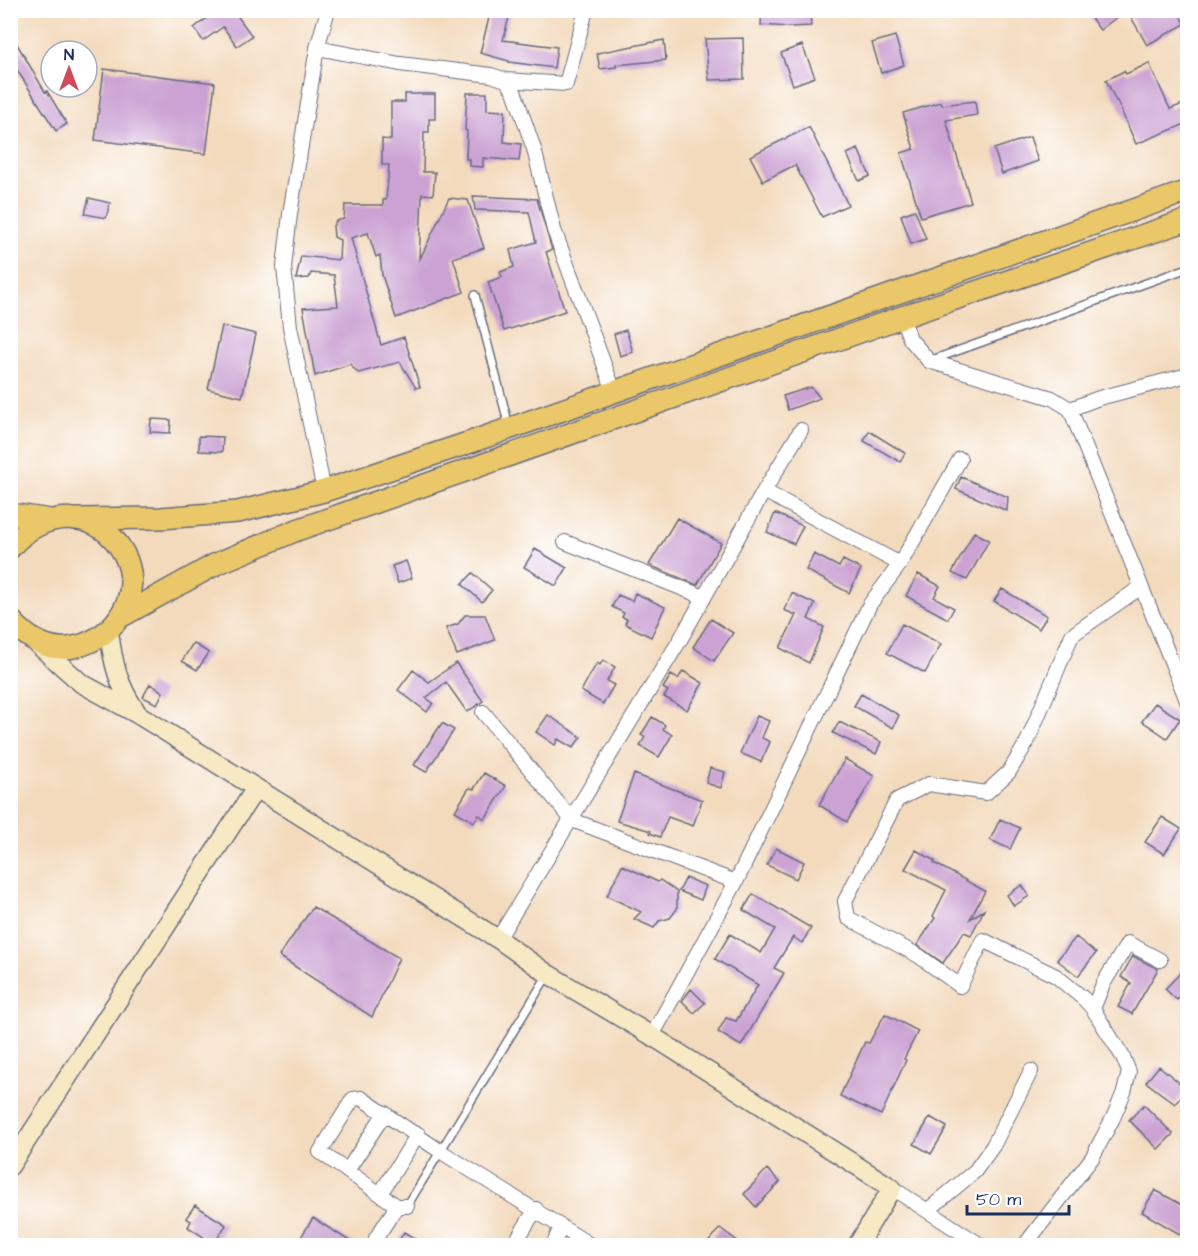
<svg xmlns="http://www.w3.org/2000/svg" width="1198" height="1256" font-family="'Architects Daughter',sans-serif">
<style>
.building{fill:#cba2d3}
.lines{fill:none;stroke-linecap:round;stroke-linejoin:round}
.lane-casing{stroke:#676b7f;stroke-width:10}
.street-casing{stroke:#676b7f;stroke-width:16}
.secondary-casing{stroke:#676b7f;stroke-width:21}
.primary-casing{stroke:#676b7f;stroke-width:24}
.lane{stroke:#fff;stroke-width:7}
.street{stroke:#fff;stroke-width:14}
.secondary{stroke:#f7e9c3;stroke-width:18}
.primary{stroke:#eac769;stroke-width:21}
</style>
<rect width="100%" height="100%" fill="#fff"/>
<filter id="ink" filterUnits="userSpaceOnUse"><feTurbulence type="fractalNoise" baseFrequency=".0167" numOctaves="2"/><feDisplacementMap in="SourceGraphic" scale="12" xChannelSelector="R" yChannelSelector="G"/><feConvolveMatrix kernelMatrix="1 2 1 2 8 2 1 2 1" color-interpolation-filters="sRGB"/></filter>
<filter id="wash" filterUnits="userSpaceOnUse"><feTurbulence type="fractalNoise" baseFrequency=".008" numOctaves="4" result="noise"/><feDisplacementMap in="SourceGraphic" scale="24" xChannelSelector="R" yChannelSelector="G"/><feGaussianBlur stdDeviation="1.35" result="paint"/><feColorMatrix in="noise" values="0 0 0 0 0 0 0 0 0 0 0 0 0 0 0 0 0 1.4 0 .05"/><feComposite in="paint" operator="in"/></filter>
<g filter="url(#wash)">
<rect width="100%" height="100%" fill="#f3dabd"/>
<g id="blocks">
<path class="building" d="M218 10H233L252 36 237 46 223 27 203 41 194 28Z
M491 10 510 13 503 40 557 47 554 68 509 62V61L480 53Z
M762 10H810L811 26 789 27 761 25Z
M1085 10H1126L1100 30Z
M1127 10H1177L1185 24 1147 45Z
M10 32 45 92 47 91 67 124 56 131 10 59Z
M895 36 904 65 881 73 872 43Z
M743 38 744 79 709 80 705 39Z
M664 40 666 60 616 65V67L600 69 597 53Z
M802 45 815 77 793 85 781 53Z
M1149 63 1170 109 1188 102V123L1136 144 1117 101H1116L1106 80 1124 71 1126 74Z
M104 69 215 83 206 154 95 140Z
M467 93H487V110L505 111 504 142 521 144 519 161 483 158V167L469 166V159H466L467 131 465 130Z
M405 94H435V119H429V132H424L423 172H435L433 195 422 194 419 261 449 198 468 200 484 248 453 258 464 292 396 318 382 275 380 255 376 257 368 233 351 238 381 345 404 337 420 387 416 388 400 362 358 373 350 364 315 376 303 308 338 306 334 275 311 273 309 278 296 279 301 256 339 260 340 240 334 237 333 226 336 221 344 219 345 205H383V200H386L389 165H382V139L391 140V102H405Z
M975 101 977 115 946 120 971 202 921 217 901 153 914 149 903 113 941 102 942 105Z
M809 127 848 205 822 217 795 165 763 181 750 156Z
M1030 137 1038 161 1002 174 994 149Z
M858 149 870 176 859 181 847 154Z
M473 196 537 199 552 250 546 252 565 311 504 331 488 282 502 277 500 272 514 267 510 250 536 242 529 212 475 210Z
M89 198 110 203 106 218 85 214Z
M915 210 926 239 911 244 901 215Z
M222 326 256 334 242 397 208 389Z
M626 330 633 352 620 356 614 334Z
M811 387 820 398 788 410 783 396Z
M151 419 171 420 170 433 150 432Z
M869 431 905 453 900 462 864 441Z
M199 436 223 437 222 452 199 451Z
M961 477 1008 497 1007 511 956 489Z
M775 513 803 526 794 544 767 532Z
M677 518 721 543 697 585 649 565Z
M974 532 989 540 967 580 952 573Z
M535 549 567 568 556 586 524 567Z
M814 554 839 567 843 560 861 569 849 593 806 570Z
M406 561 412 578 398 583 392 566Z
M473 573 492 590 482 602 462 584Z
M918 574 940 586 934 597 954 608 948 619 906 596Z
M1002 589 1047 616 1039 629 994 601Z
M635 593 665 607 651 637 625 624 627 619 622 617 624 613 612 607 618 595 632 601Z
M792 593 815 604 808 619 824 627 809 663 780 648 796 615 784 610Z
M465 615H485L495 640 457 655 446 628 458 624Z
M711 619 733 633 714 661 693 647Z
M902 624 941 644 925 673 887 653Z
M193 643 209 653 197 670 182 661Z
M603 660 615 667 607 681 614 685 603 704 581 691 597 663 600 665Z
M456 663 483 701 467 712 446 682 426 698 433 703 427 712 398 690 413 670 429 682Z
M683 671 703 683 687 710 664 697 668 691 663 688 671 675 678 679Z
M150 684 163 692 157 704 143 697Z
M861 694 899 715 893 728 854 706Z
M1155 703 1180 719 1167 738 1142 721Z
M548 715 581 737 573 748 558 739 555 745 536 732Z
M757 716 769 721 762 738 770 742 761 762 740 753Z
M652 717 665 725 663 729 672 735 659 757 640 746 645 737 641 735Z
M839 722 881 742 876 754 833 733Z
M442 723 454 730 426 772 414 765Z
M845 759 874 776 847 822 819 805Z
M710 768 725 772 721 788 706 783Z
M484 773 506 786 485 819 479 815 474 822 455 811 469 788 474 789Z
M634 774 702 800 693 826 668 817 660 837 650 833 651 831 617 821Z
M1162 817 1181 829 1164 854 1145 842Z
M1000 819 1020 828 1010 849 990 840Z
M776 848 804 862 796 879 767 865Z
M916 850 935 861 934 863 985 891 970 919 984 910 971 935 964 932 943 963 917 945 935 918 933 916 946 890 905 869Z
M622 865 658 882 660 880 677 892V909L670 918 659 921 654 928 634 919 641 912 607 896Z
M686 878 706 886 701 900 679 891Z
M1022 885 1029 896 1014 906 1007 895Z
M753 894 811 928 802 943 793 937 774 968 784 973 741 1046 718 1032 726 1018 736 1021 758 985 715 959 730 934 761 953 775 929 743 910Z
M313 907 399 958 372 1017 279 956Z
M1076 937 1096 953 1078 976 1057 960Z
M1133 956 1158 969 1132 1014 1118 1007 1131 983 1121 977Z
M1182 971 1188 977V1003L1180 996 1177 1000 1165 989Z
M691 989 705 1003 694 1013 682 1001Z
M885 1014 918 1031 904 1059 906 1060 881 1115 840 1096 865 1042 869 1043Z
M1159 1066 1187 1089 1175 1104 1146 1082Z
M1144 1105 1173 1134 1158 1149 1129 1120Z
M930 1117 947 1127 931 1154 914 1144Z
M767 1169 780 1182 756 1207 744 1194Z
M1155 1190 1188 1208V1239L1142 1212Z
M195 1205 226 1225 214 1244 188 1227 191 1221 186 1218Z
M313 1218 356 1245H296Z
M720 1228 743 1245H706Z
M404 1232 425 1245H396Z"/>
</g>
</g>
<g filter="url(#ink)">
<use href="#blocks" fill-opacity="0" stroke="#676b7f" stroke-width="1.5"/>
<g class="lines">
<defs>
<path id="lane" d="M475 295 509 426
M932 360 1188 268
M407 1206 547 976"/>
<path id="street" d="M317 48 400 64 491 75 506 80 514 91 534 149 554 230 614 391
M506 80 566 84 586 10
M902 317 910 339 929 361 1052 398 1070 409 1099 398 1188 375
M1070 409 1188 703
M324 491 290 327 284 267 290 214 317 48 328 10
M764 491 900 564
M565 542 704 597
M483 712 572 820 736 882
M498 939 680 640 764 491 801 430
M1093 1009 1103 984 1128 943 1160 960
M652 1036 736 882 870 604 900 564 960 459
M347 1171 385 1113
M892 1188 982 1246
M380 1194 418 1134
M407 1206H397L320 1152 353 1099 361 1098 440 1151 592 1246
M927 1211 975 1171 993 1146 1031 1071
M376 1238 397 1206
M513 1246 536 1209
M553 1246 561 1226
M1024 1246 1092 1158 1113 1118 1124 1092 1129 1072 1123 1057 1093 1009 1084 999 1056 976 983 940 960 986 919 956 848 918 845 901 897 800 929 784 986 793 1009 772 1027 742 1072 635 1141 587"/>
<path id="secondary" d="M109 632C113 663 118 685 136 711
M35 642 81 683 139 715 498 939 548 974 652 1036 892 1188 857 1246
M10 1166 256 788"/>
<path id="primary" d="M10 514 51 520
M75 519 161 518 238 512 324 491 468 443 1188 191
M10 548C42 508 99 507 124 554 144 593 117 636 78 646 51 654 27 639 10 619
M122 616 216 564 297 530 902 317 1188 220"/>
</defs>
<use href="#lane" class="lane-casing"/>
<use href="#street" class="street-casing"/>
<use href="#secondary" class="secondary-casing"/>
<use href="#primary" class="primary-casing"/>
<use href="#lane" class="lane"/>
<use href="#street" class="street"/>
<use href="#secondary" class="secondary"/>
<use href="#primary" class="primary"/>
</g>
</g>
<rect width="1198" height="1256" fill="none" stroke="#fff" stroke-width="36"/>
<g transform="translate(69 69)"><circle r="28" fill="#ffffff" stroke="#a4acbf" stroke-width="1.5"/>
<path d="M0-4.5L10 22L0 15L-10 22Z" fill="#d1495b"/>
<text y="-9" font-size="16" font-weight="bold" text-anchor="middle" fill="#1b2f5e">N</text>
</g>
<path d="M967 1205v9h102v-9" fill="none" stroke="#1b2f5e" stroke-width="3"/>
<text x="976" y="1205" font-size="18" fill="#1b2f5e" stroke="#ffffff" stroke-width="4.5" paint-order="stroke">50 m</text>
</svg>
